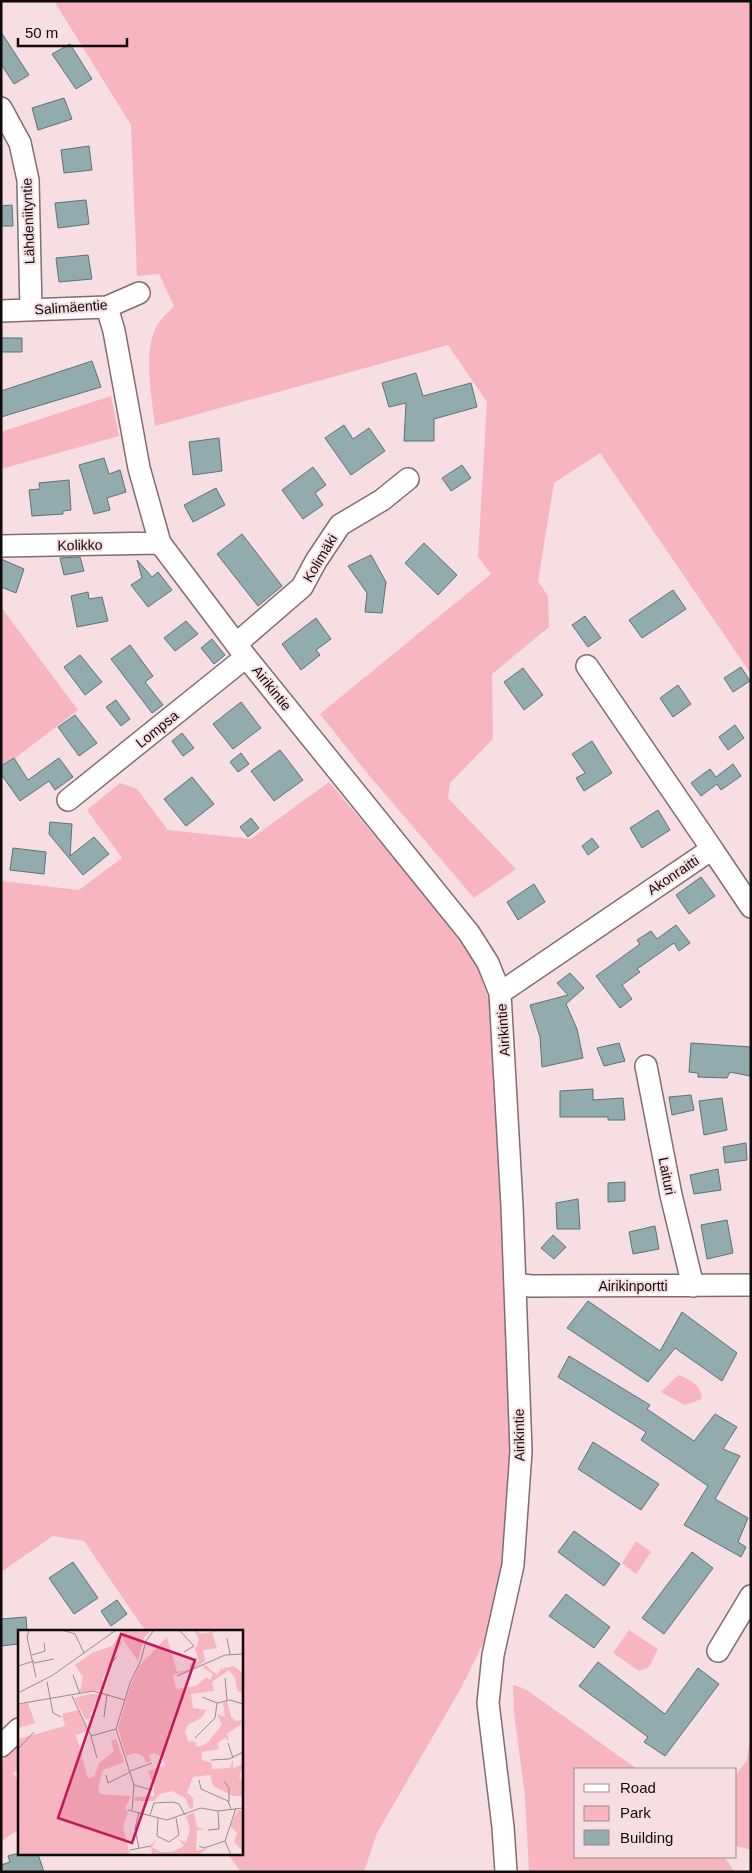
<svg xmlns="http://www.w3.org/2000/svg" width="752" height="1873" font-family="Arial,sans-serif">
<style>
.green{fill:#f7b5bf}
.building{fill:#92abae;stroke:#5b7376}
.lines{fill:none;stroke-linecap:round;stroke-linejoin:round}
.minor-casing{stroke:#826c70;stroke-width:24}
.minor{stroke:#fff;stroke-width:21}
.labels{text-anchor:middle;stroke-width:4;stroke-linejoin:round;paint-order:stroke}
.street-label{font-size:14px;fill:#110a0b;stroke:#f7dee2}
.inset-road{fill:none;stroke:#9b898c;stroke-width:1}
.view{fill:#c2185b;fill-opacity:0.15;stroke:#c2185b;stroke-width:2.5}
.inset-edge{fill:none;stroke:#110a0b;stroke-width:2.5}
</style>
<rect width="100%" height="100%" fill="#f7dee2"/>
<path class="green" d="M54 1H751V674L600 453 554 483 538 581 548 596 549 627 492 674 493 739 450 783 448 798 516 869 474 898 367 773 320 714 491 574 478 557 487 402 448 345 155 426C152 397 142 349 158 324 162 317 169 312 174 306L159 274 137 276 131 125Z
M111 396 119 436 1 469V432Z
M1 607 78 710 1 769Z
M329 782 458 934 478 969 492 1009 498 1103 510 1391V1470L503 1566 486 1638 461 1688 377 1833 364 1872H241L228 1854H241V1632H146L84 1541 53 1536 1 1572V881L79 890 122 858 87 810 120 783 137 789 168 830 251 839Z
M678 1375C689 1379 702 1385 702 1399L685 1405 661 1392Z
M636 1541 651 1552 636 1574 622 1563Z
M629 1630 658 1649 649 1667 639 1671 613 1653Z
M513 1685 527 1690 637 1769H576V1857H724L735 1872H529L525 1796 514 1713Z
M751 1730V1850L736 1846V1775L747 1760Z
M19 1741V1769L13 1773 19 1782V1829L1 1841V1763L9 1750Z"/>
<path class="building" d="M1 32 29 75 14 84 1 64Z
M70 44 92 79 76 89 52 54Z
M64 98 72 119 38 130 32 108Z
M89 146 92 170 64 173 61 150Z
M86 200 89 224 58 228 55 203Z
M12 205 13 226H1V206Z
M88 255 92 279 59 282 56 258Z
M1 338H22V352H1Z
M92 361 101 387 1 417V391Z
M416 373 423 396 471 383 477 407 434 419V441H404L406 403 389 407 382 383Z
M344 425 353 439 369 428 385 451 351 475 325 438Z
M219 438 222 471 193 475 189 442Z
M104 458 109 474 120 470 126 492 107 498 110 510 94 514 79 465Z
M462 465 471 478 451 491 442 478Z
M313 467 326 485 315 493 323 505 303 519 282 490Z
M69 480 71 510 63 511V514L32 516 29 490 40 489 39 483Z
M216 488 225 505 193 522 184 505Z
M242 534 282 586 258 606 217 554Z
M424 543 457 575 438 595 405 563Z
M371 555 386 582 382 613 365 612 367 593 348 566Z
M80 557 84 571 64 575 60 558Z
M1 559 24 569 16 593 1 587Z
M137 560 152 577 158 572 172 590 148 607 131 585 142 578Z
M673 590 686 609 642 638 629 620Z
M88 592 89 599 102 597 108 621 77 627 71 596Z
M585 616 601 638 588 647 572 625Z
M316 618 331 639 316 650 320 655 301 670 282 644Z
M186 621 198 634 175 651 164 638Z
M212 639 225 655 214 664 201 648Z
M130 645 153 676 145 682 163 705 152 713 111 659Z
M80 655 102 682 85 695 64 667Z
M741 667 750 681 733 692 724 678Z
M523 668 543 695 524 710 504 682Z
M678 685 691 704 673 717 660 698Z
M116 700 130 719 121 726 106 707Z
M241 702 261 728 233 749 213 724Z
M75 715 97 743 79 756 58 727Z
M735 725 744 738 728 750 719 737Z
M182 733 194 748 183 756 172 741Z
M592 741 612 773 584 791 576 778 585 773 572 754Z
M280 750 303 780 274 801 251 771Z
M241 753 249 764 238 772 230 762Z
M14 758 28 780 59 758 73 777 55 790 49 781 20 801 1 774V766Z
M733 764 741 776 721 790 717 784 701 796 691 783 710 769 716 777Z
M192 777 214 804 186 826 164 799Z
M658 810 670 830 642 848 630 828Z
M251 818 259 828 248 837 240 827Z
M50 822 72 824 70 856 94 837 109 854 83 875 49 834Z
M592 838 599 847 588 855 582 846Z
M13 848 46 852 44 874 10 870Z
M701 877 715 896 689 914 676 895Z
M534 884 545 902 518 920 507 902Z
M676 925 690 943 679 951 674 943 637 969 640 972 622 985 632 999 620 1008 596 976 640 944 637 940 651 931 657 939Z
M570 973 584 988 566 1004 577 1029 583 1058 542 1067 540 1037 530 1005 568 995 557 983Z
M619 1043 625 1061 604 1066 597 1048Z
M691 1043 751 1047 750 1076 730 1072 727 1078 698 1077V1073L689 1072Z
M593 1089V1100L623 1098 625 1120H608V1117H560V1091Z
M691 1095 694 1110 672 1115 669 1097Z
M722 1098 727 1130 704 1135 699 1101Z
M746 1143 747 1160 725 1163 723 1147Z
M718 1169 721 1190 694 1194 690 1175Z
M625 1182V1201L608 1202V1183Z
M578 1199 580 1229H557L556 1203Z
M727 1220 733 1253 707 1259 701 1225Z
M655 1226 659 1249 633 1254 629 1232Z
M553 1235 566 1247 554 1259 541 1248Z
M588 1301 660 1351 682 1312 737 1353 722 1381 675 1348 648 1382 567 1328Z
M569 1356 650 1405 647 1409 694 1441 715 1414 737 1427 723 1449 740 1456 715 1499 748 1518 738 1542 746 1547 741 1557 684 1525 708 1486 641 1440 646 1432 558 1377Z
M593 1442 659 1484 641 1510 578 1469Z
M574 1531 620 1564 604 1586 558 1552Z
M692 1552 713 1568 664 1634 642 1618Z
M73 1562 98 1598 74 1614 49 1578Z
M566 1594 610 1627 594 1648 549 1616Z
M117 1600 127 1614 111 1626 101 1611Z
M26 1617 27 1632H19V1644L1 1646V1619Z
M598 1662 665 1714 698 1668 719 1684 665 1756 644 1742 648 1737 579 1686Z
M15 1854H38L44 1872H1V1865L10 1862 8 1856Z"/>
<g class="lines">
<defs>
<path id="minor" d="M1 108 20 143 28 180 31 310
M107 307 114 331 139 468 160 543 246 657 469 933 488 963 500 993 512 1206 521 1451 513 1565 493 1655 488 1703 503 1827 506 1872
M1 311 107 307 139 293
M1 546 160 543
M236 644 302 587 316 561 340 525 382 500 408 479
M68 800 246 657
M712 849 751 907
M500 993 712 849 587 666
M646 1066 671 1195 693 1286
M515 1284 531 1286 751 1285
M718 1651 751 1596
M1 1746 19 1729"/>
</defs>
<use href="#minor" class="minor-casing"/>
<use href="#minor" class="minor"/>
</g>
<g class="labels">
<g class="street-label">
<text transform="translate(28 221) rotate(-92)" y="5">Lähdeniityntie</text>
<text transform="translate(71 307) rotate(-4)" y="5">Salimäentie</text>
<text transform="translate(80 545) rotate(-1)" y="5">Kolikko</text>
<text transform="translate(320 558) rotate(-59)" y="5">Kolimäki</text>
<text transform="translate(272 688) rotate(51)" y="5">Airikintie</text>
<text transform="translate(157 729) rotate(-39)" y="5">Lompsa</text>
<text transform="translate(673 875) rotate(-34)" y="5">Akonraitti</text>
<text transform="translate(503 1030) rotate(-94)" y="5">Airikintie</text>
<text transform="translate(667 1176) rotate(79)" y="5">Laituri</text>
<text x="633" y="1291">Airikinportti</text>
<text transform="translate(519 1435) rotate(-91)" y="5">Airikintie</text>
</g>
</g>
<g transform="translate(18 1630)">
<rect width="225" height="225" fill="#f7dee2"/>
<path d="M105 0H133L126 8 120 31 105 10ZM176 0 184 4 202 0 194 3 199 18 185 20 187 31 174 40 155 45 158 59 178 56 188 47 192 50 195 44 186 38V34L199 45 203 39 216 36 224 43 225 57V63L219 61 217 48 211 40 194 52 196 61 173 64 175 78 189 80 183 88 170 95 167 101 170 111 179 112 177 115 180 117 189 113 204 95 199 84 207 87 205 73 209 71 213 87 218 91 223 90V94L209 104 211 111 207 108 199 113 201 119 184 122V130L194 133V139L212 138 215 129V138L225 134 221 147 225 152V166H215L195 156 192 145 175 147 169 163 175 168V178L172 179 167 168 154 161 142 164 136 171H116L117 167 136 166V156L130 141 147 135 144 127 136 123 131 125 133 131 128 133 125 126 118 123 108 126 100 98 111 60 121 36 149 7 159 42 172 39 171 34 181 31 177 19 181 10ZM101 6 104 13 84 50 86 51 83 60 62 62 65 47 57 35 74 23 94 16ZM72 64H82L72 84 74 87 68 90 56 68ZM10 73 17 93 0 98V75ZM61 80 70 101 58 105 70 148 76 147 81 133 96 121 93 111 98 109 106 132 85 140 80 158 82 164 113 166 107 178 110 182 105 197 112 225H0V109L47 96 44 84ZM220 180 225 181V221L216 212 219 203 212 196ZM176 182 179 197 187 200H179L178 221 190 218 180 225H131L134 224 133 215 139 209 134 217 143 222H154L164 217 166 215 160 209 168 213 172 199 168 186Z" fill="#f7b5bf"/>
<path class="inset-road" d="M11 0 9 7 18 47M44 0 57 4 66 23M161 0 176 16 166 22M209 8 212 24M14 25 27 21 26 13M16 33 36 29M0 36 16 31M55 45 62 64M159 46 207 25 225 24M207 48 209 70M29 52 35 83 43 87M83 62 94 32 99 27M0 63 35 45 98 0M54 66 73 106M184 67 199 73 212 70 225 74M0 74 75 61 107 70M86 87 89 64M177 108 197 88 199 73M210 113 215 128M0 119 16 102M79 128 73 106 98 99M193 130 211 129 225 122M112 141 134 133M88 145 90 153 112 142M181 150 183 159 210 171 213 179M206 151 211 158V172M116 155 134 160M110 180 149 190 183 178 200 181 225 178M114 180 116 155 98 99 112 53 123 30 128 11 136 0M132 185 136 173 155 172 161 174 167 185M140 188 139 206 151 212 161 205 158 188M190 200 201 199 200 181M181 216 186 218 207 211M121 218 117 199 121 182M112 220 133 216M213 225 207 211 218 178"/>
<path class="view" d="M103 4 177 30 114 213 40 188Z"/>
<rect width="225" height="225" class="inset-edge"/>
</g>
<rect width="752" height="1873" fill="none" stroke="#110a0b" stroke-width="5"/>
<rect x="574" y="1768" width="162" height="90" fill="#f7dee2" stroke="#9b898c"/>
<rect x="584" y="1784" width="25" height="8" fill="#ffffff" stroke="#9b898c"/>
<text x="620" y="1793" font-size="15" fill="#110a0b">Road</text>
<rect x="584" y="1806" width="25" height="15" fill="#f7b5bf" stroke="#9b898c"/>
<text x="620" y="1818" font-size="15" fill="#110a0b">Park</text>
<rect x="584" y="1830" width="25" height="15" fill="#92abae" stroke="#9b898c"/>
<text x="620" y="1843" font-size="15" fill="#110a0b">Building</text>
<path d="M18 38v8h109v-8" fill="none" stroke="#110a0b" stroke-width="2.5"/>
<text x="25" y="38" font-size="15" fill="#110a0b" stroke="#f7dee2" stroke-width="4" paint-order="stroke">50 m</text>
</svg>
